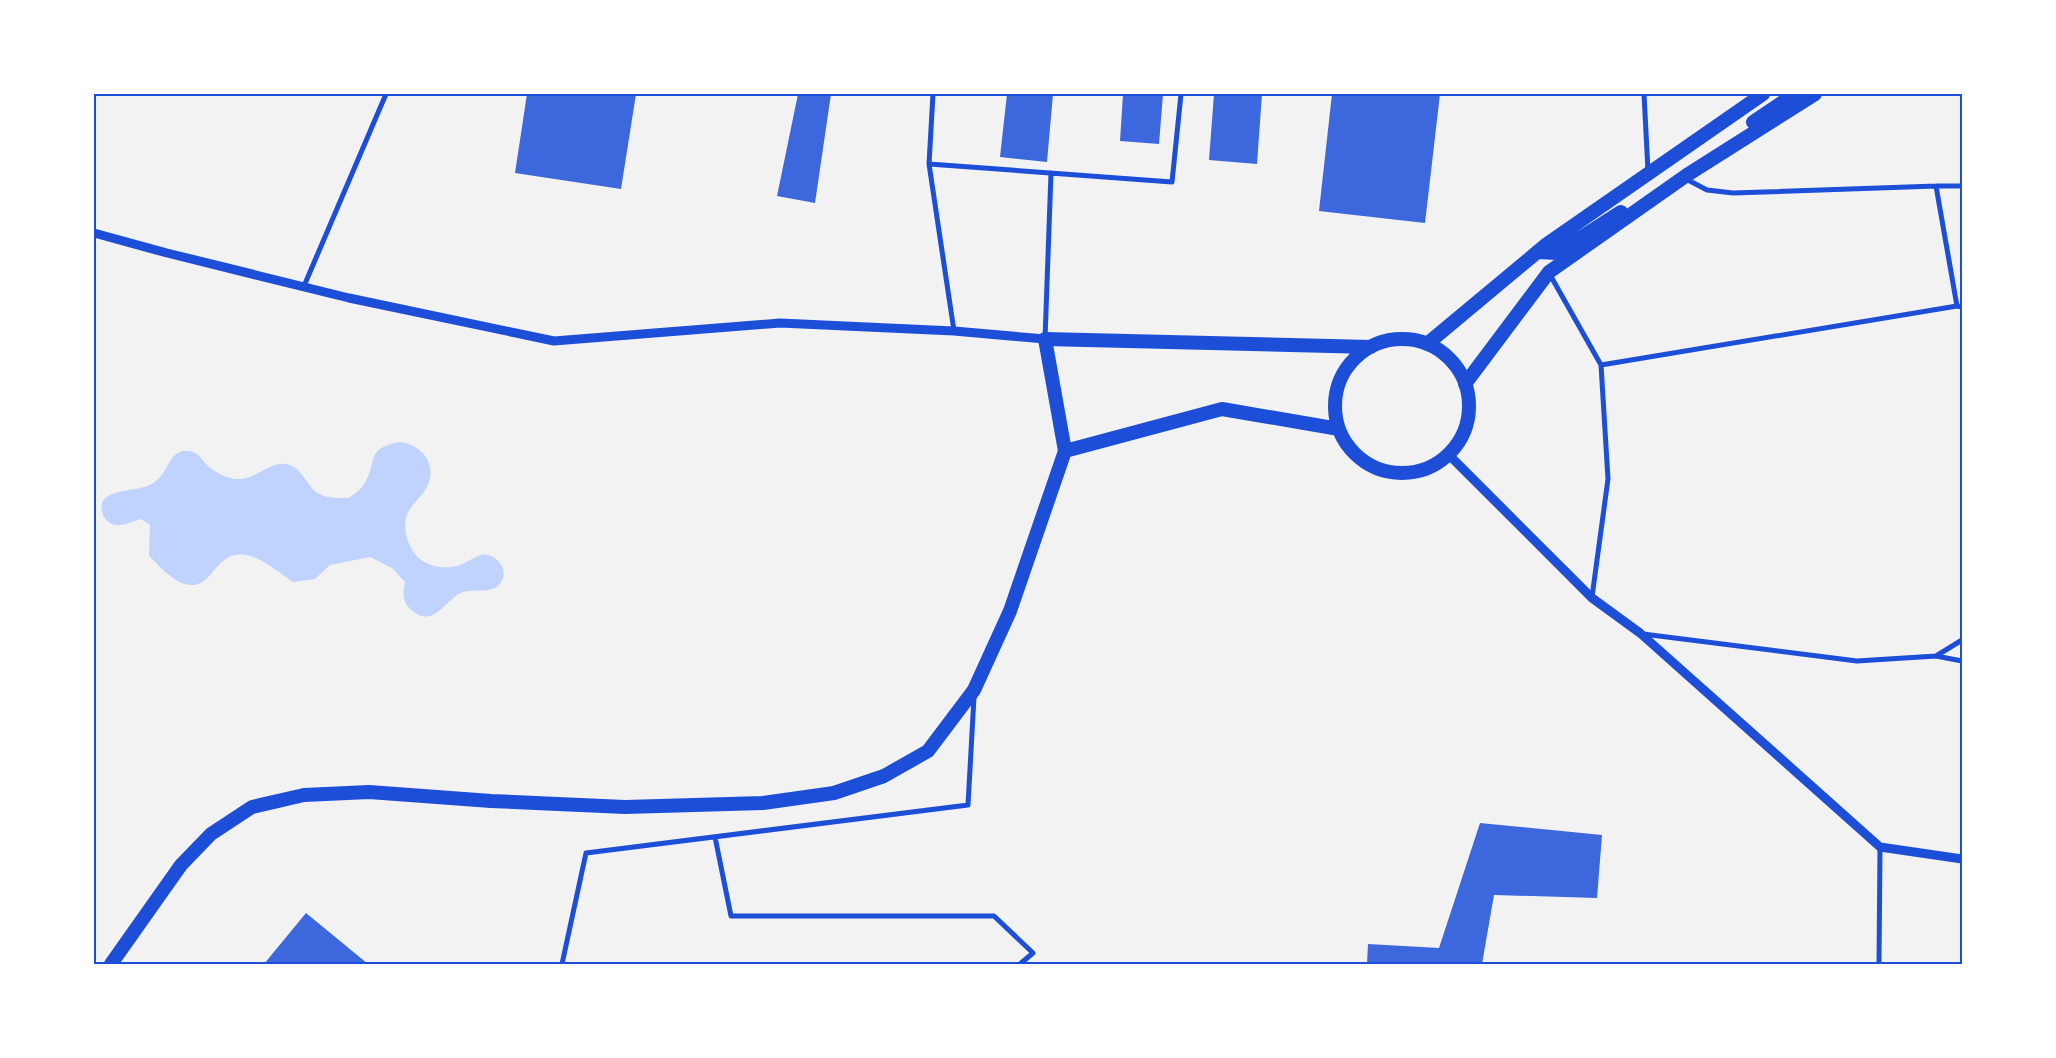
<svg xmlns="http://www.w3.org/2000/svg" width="2056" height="1058" font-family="'PT Serif',serif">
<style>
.water{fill:#bfd3fe}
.building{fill:#3d67dc}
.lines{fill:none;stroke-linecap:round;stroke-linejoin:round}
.minor{stroke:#1d4ed8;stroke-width:5}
.tertiary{stroke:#1d4ed8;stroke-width:9}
.trunk{stroke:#1d4ed8;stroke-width:14}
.neatline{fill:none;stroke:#1d4ed8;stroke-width:2}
</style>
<rect width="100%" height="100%" fill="#f2f2f2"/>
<path class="water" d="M399 442C422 444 438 465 427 487 422 497 411 504 407 515 403 526 406 538 411 548 420 566 443 571 460 565 467 562 474 557 481 555 493 552 507 566 503 578 497 596 476 588 463 592 446 598 434 630 411 610 402 602 403 593 405 582L392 568 370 557 330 565 315 579 293 582C277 572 256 551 235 555 225 557 217 566 211 574 190 601 165 572 149 556L150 525 141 519C133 521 124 526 116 525 111 525 107 521 104 517 91 489 130 492 144 487 149 486 157 481 160 477 169 468 170 452 185 451 197 450 200 457 206 464 214 472 226 478 236 479 256 481 271 458 290 465 303 470 306 484 316 492 326 499 338 498 349 498 354 494 361 490 364 484 378 463 364 449 399 442Z"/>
<path class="building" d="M527 94H636L621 189 515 173Z
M798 94H831L815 203 777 196Z
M1007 94H1053L1047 162 1000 157Z
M1123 94H1163L1159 144 1120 141Z
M1214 94H1262L1257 164 1209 160Z
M1332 94H1440L1425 223 1319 211Z
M1480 823 1602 835 1597 898 1494 895 1482 964H1367L1368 944 1439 948Z
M306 913 368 964H264Z"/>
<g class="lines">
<path class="minor" d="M933 94 929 164 954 331
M1644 94 1648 171
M929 164 1172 182 1181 94
M1686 179 1707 190 1733 193 1936 186H1962
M1936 186 1957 306
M1549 273 1601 365 1608 479 1592 597
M304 286 386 94
M1045 339 1051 173
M1601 365 1957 306 1962 307
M1643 634 1857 661 1936 656 1962 640
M1936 656 1962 661
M715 837 731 916H994L1033 953 1020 964
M562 964 586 853 968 805 974 697
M1879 964 1880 847"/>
<path class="tertiary" d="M94 233 167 253 349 298 554 341 780 323 954 331 1045 339
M1449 455 1592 598 1640 633 1880 847 1962 859"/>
<path class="trunk" d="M1753 122 1795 94
M1537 252 1557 253 1621 212
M1335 406a67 67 0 1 1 134 0a67 67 0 1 1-134 0Z
M1427 344 1547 244 1763 94
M1465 384 1549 272 1687 175 1815 94
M1065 451 1222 409 1339 429
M111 964 181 865 211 834 252 807 304 795 369 792 491 801 625 807 763 803 834 793 884 776 928 751 974 690 1010 611 1065 451 1045 339 1371 347"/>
</g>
<rect width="2056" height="1058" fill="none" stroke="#ffffff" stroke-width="190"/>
<rect x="95" y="95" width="1866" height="868" class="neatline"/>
</svg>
